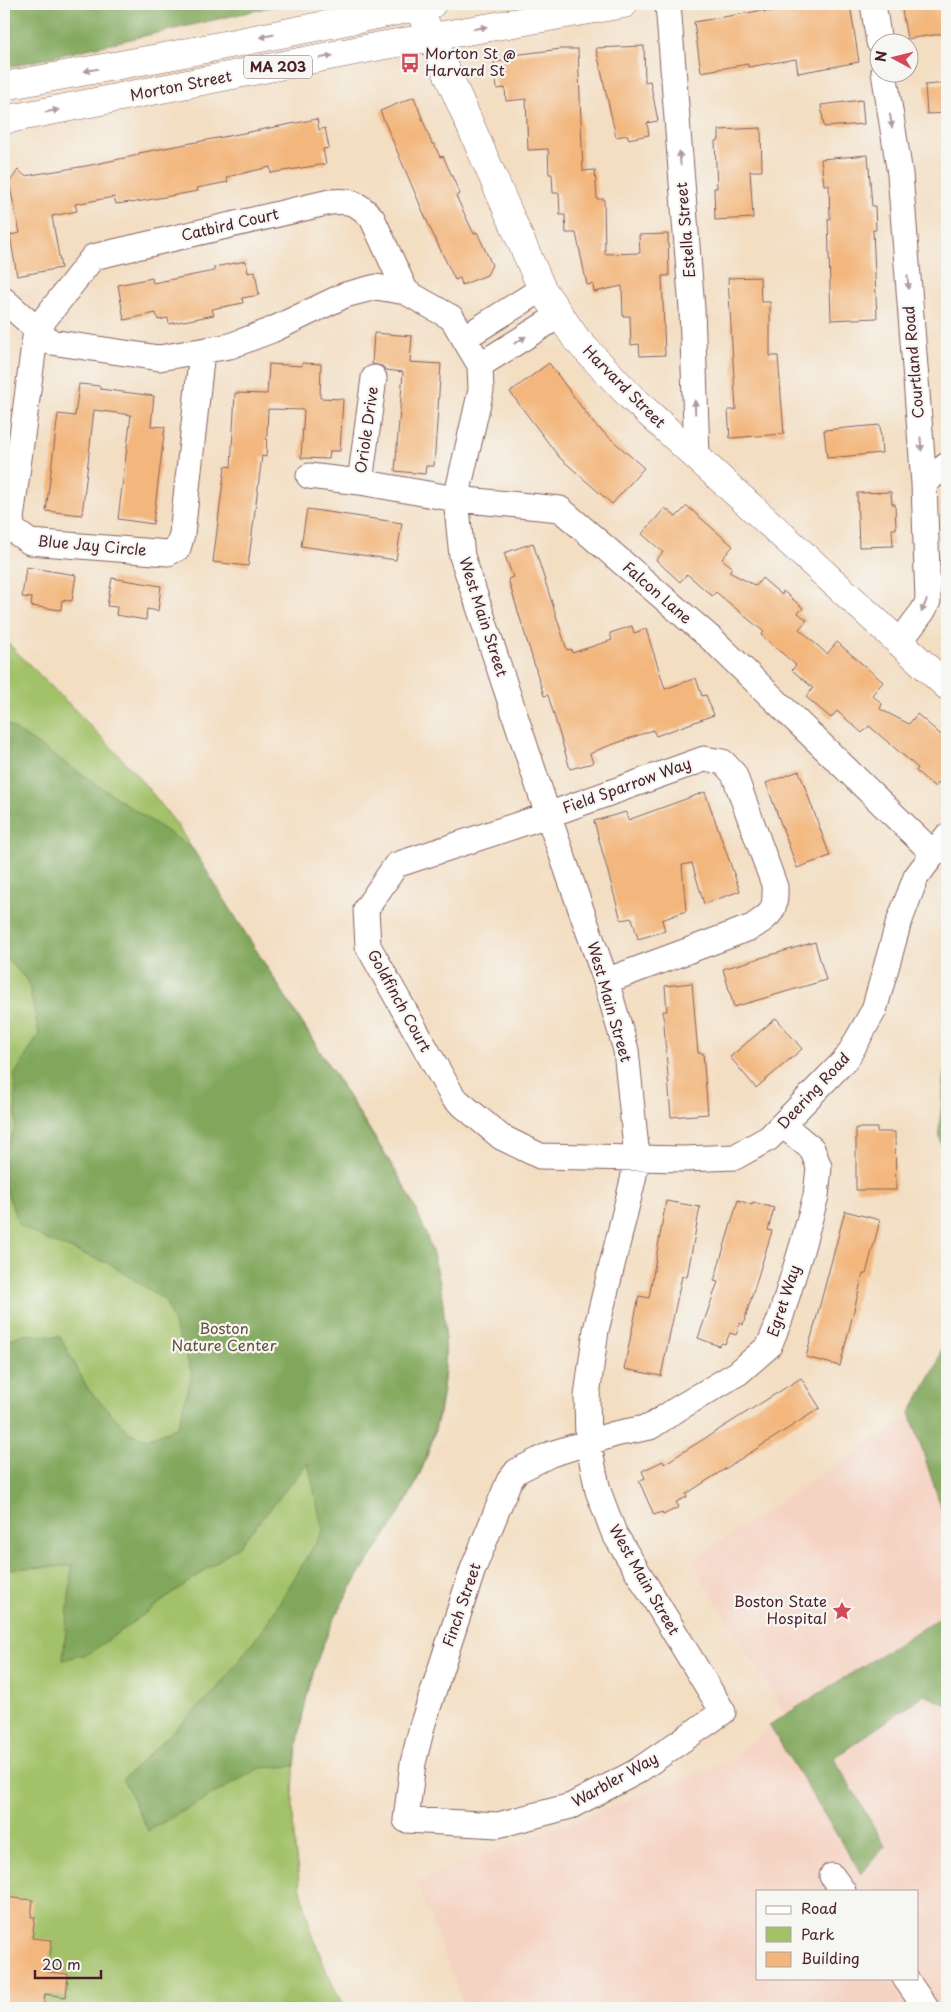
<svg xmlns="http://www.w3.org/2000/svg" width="951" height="2012" font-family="'Playpen Sans',sans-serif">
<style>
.built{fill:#f5d3c2;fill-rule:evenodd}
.green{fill:#a2c168;stroke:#76704a}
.forest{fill:#81a75c;stroke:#666344}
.building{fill:#f3b67c}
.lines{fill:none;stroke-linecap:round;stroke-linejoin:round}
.minor-casing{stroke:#856260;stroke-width:27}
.major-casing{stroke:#856260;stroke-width:29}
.highway-casing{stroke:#856260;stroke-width:29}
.minor{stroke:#fff;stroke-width:25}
.major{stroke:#fff;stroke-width:28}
.highway{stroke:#fff;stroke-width:28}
.oneway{fill:#ae9aa0}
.labels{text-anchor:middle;stroke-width:4.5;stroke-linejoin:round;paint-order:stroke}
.shield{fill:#f6f6f2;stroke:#7e6067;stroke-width:1}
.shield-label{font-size:14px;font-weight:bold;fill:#4a1f2b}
.poi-label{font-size:15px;fill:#4a1f2b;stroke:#f6f6f2;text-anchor:start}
.street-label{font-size:15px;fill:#4a1f2b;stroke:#f6f6f2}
.park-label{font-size:15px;fill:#64503d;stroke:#f6f6f2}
</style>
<rect width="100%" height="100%" fill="#f6f6f2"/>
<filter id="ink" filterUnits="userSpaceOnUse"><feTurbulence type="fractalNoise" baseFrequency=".02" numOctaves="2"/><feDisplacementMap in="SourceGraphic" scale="10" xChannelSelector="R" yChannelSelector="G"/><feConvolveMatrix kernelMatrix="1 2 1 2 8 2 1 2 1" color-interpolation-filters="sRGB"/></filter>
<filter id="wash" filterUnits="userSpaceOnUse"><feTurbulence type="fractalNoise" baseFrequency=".0096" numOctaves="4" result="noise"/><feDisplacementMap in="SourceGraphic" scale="20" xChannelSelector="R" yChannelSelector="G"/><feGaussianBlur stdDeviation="1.12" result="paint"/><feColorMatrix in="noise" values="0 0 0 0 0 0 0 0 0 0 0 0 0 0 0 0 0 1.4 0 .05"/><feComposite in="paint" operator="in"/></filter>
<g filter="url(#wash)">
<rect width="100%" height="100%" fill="#f3dec2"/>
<path class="built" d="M947 1391V2008H465L416 1881 725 1763 785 1714 691 1561ZM757 1891H917V1978H757Z"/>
<path class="green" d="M4 639C63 699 127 757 177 825L396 1171C452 1268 464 1384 414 1487 392 1531 359 1568 337 1613 277 1734 277 1889 345 2008H4Z"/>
<path class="forest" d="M4 4H284L4 68Z
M4 722 193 849 409 1195C421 1220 432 1246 438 1273 455 1354 443 1439 401 1510 381 1546 355 1577 337 1613 313 1662 301 1712 295 1766L260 1768 148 1831 123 1779 214 1692 264 1628 323 1531 308 1463 240 1545 90 1653 63 1660 72 1566 4 1569V1342L23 1334 60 1337 88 1389 130 1433 147 1439 178 1427 192 1373 165 1300 110 1264 49 1241 19 1225 4 1184V1156L16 1124 15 1074 39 1034 28 981 4 956Z
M947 1067V1183L939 1130 945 1071Z
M947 1321V1525L910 1413 938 1363Z
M947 1613V1705L924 1695 834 1758 885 1846 861 1874 769 1725Z"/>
<g id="blocks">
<path class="building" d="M830 4H850L859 62 798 73 796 59 748 67V64L701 72 694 22 764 10V12Z
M901 4H947V33L907 39Z
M644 46 645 82 650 81 658 121 647 123 649 135 628 139V135L616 137 596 48Z
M561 49H578L583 171 595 170 597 199H604L605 254 640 253 639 235 668 234 669 276H662L665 355 640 356 639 344 631 345 630 316H623L622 286 594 292 593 284 587 285 576 233H566L565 215H560L559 193H553L552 174H549L548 149 528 150 526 99 506 101 505 88 497 89 494 62 506 61 505 56Z
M947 83V113L927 114 925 85Z
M414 97 432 144H434L440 157 443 156 460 194 456 196 474 234 477 232 492 265 487 275 462 285 460 278 455 280 430 228 380 111Z
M862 100 864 124 824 127 821 105Z
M317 119 319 130 325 128 329 148 323 149 326 164 271 173 270 167 227 177 228 182 197 188 198 191 131 203V202L116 204 114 197 75 204 77 211 52 216 61 268 17 276 10 235 20 233 9 183 18 170 25 176 86 166 139 155V153Z
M761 128 762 171H750L753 218 715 220 714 188H717L715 141 719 140V130Z
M868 155 872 206H875L876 230H873L877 318 831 320 828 219H830L829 185H824L821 159Z
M246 261 248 273 255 271 259 295 242 298 243 303 212 309 214 315 169 324 168 318 158 320 156 313 124 320 118 285 152 278 153 283 214 271V267Z
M760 277 761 302H770V356H778L784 434 730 438 728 410H736L728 278Z
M374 333 412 336 410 362 441 364 434 466H426L425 474 395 471 403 372 386 370 382 366 372 364Z
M302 363 321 364 320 398 343 399 340 451H330L329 459 301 458 304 410 268 409 266 457 262 456 248 566 213 562 225 466 231 467 235 393 267 394 269 364 302 366Z
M549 363 594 424 644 468 612 504 559 457 510 392Z
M79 384 100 386V389L154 396 151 426 165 427 153 524 118 519 131 415 94 410 82 515 46 511 58 414 75 416Z
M880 425 882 453 827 458 824 430Z
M891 492 892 504H895L896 529H892L893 546 859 547 857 493Z
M687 506 733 546 722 559 732 567 729 572 756 586 762 578 782 595 783 591 803 608 798 613 807 620 799 629 827 654 837 642 883 682 872 695 882 704 880 709 909 724 917 714 947 740V773L935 787 916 771 918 768 869 726 862 733 837 711 831 718 806 697 813 688 792 670 796 665 761 635 764 632 716 592 712 596 687 574 680 582 656 560 663 552 642 534 665 508 676 517Z
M307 509 402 523 396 560 301 546Z
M533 543 567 650 571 649 572 653 612 640 610 633 632 626 634 633 646 629 665 689 696 678 702 696 706 695 714 715 656 736 653 730 600 749 590 754 593 763 570 769 548 695 544 696 508 579 513 577 504 553Z
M26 567 76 575 72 601 62 600 61 610 31 606 32 598 22 597Z
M112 578 161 586 158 611 147 609 146 620 116 615 117 607 107 606Z
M799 771 830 856 797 868 766 783Z
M705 792 740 891 704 904 692 863 682 865 686 911 662 920 665 931 638 939 632 918 621 920 594 821 626 812 628 820Z
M815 942 826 980 734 1007 723 969Z
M692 983 698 1053H703L708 1114 671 1117 663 1011H667L665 986Z
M776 1018 802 1049 756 1088 730 1057Z
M856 1128H877V1132H895L896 1190H856Z
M738 1200 752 1205 753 1202 774 1208 768 1230 772 1231 743 1325 740 1323 736 1335 730 1333 725 1344 722 1343 719 1346 698 1338 718 1282 714 1281Z
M666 1201 700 1207 687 1277 682 1276 661 1376 624 1369 639 1296 649 1298Z
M845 1211 880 1220 866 1274H863L840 1366 806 1357Z
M801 1378 820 1408 686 1494 687 1497 676 1502 679 1507 663 1515 662 1512 654 1515 639 1481 645 1478 642 1471 663 1461 664 1464Z
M4 1897 33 1900 31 1917H35L32 1938 52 1940 48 1972 68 1974 66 1997 45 1994 43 2008H4Z"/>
</g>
</g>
<g filter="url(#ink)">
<use href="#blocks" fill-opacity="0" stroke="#856260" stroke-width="1"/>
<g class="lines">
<defs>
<path id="minor" d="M668 4 692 309 697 456
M873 4 879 42
M884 72 900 174 924 483 928 601 923 611 899 643
M4 300 51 342 159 358 230 346 272 330 345 295 376 287 406 292 452 318 480 365 481 390 456 499 462 556 548 815 606 981 626 1050 637 1158 633 1180 596 1330 587 1396 588 1442 598 1491 614 1533 723 1712 636 1772 571 1806 498 1825 406 1820 413 1763 423 1723 473 1569 509 1481 517 1471 551 1454 615 1434 650 1427 679 1408 738 1373 769 1346 780 1319 802 1247 816 1196 819 1167 812 1149 783 1125
M464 338 542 289
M202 351 182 534 178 548 168 553 30 542 13 530 11 519 36 330 93 257 330 202C351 200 358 203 372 218L406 292
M480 365 560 315
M309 476 360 482 456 499 560 509 715 642 934 854
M360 482 374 378
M924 483 947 465
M606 981 752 927C772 914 776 911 775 887L734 774 723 762 704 759 548 815 396 865 366 909 368 946 453 1097 501 1137 540 1156 684 1159 735 1157 769 1138 847 1058 874 1010 898 925 916 877 947 836
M832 1876 843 1891
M905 1978 926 2008"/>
<path id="major" d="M417 4 542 289 577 340 631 397 947 686"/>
<path id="highway" d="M4 86 169 56 432 4
M4 120 380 46 624 4"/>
</defs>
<use href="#minor" class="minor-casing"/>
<use href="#major" class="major-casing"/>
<use href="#highway" class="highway-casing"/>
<use href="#minor" class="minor"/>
<use href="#major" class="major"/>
<use href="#highway" class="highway"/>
</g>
<defs><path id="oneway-solid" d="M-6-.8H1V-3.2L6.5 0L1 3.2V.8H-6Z" transform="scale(1.25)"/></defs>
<g class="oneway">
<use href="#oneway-solid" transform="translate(480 28) rotate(-10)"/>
<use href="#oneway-solid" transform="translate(267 36) rotate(169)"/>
<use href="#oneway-solid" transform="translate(326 57) rotate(-11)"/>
<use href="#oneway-solid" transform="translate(91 70) rotate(170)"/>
<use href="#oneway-solid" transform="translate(52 111) rotate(-11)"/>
<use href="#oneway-solid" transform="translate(891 121) rotate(81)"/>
<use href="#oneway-solid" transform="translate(680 158) rotate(-95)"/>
<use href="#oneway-solid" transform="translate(908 282) rotate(86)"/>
<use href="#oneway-solid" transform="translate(520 340) rotate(-32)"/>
<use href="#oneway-solid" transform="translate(695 407) rotate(-92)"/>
<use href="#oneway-solid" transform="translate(921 444) rotate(85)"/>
<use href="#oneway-solid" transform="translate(924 606) rotate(113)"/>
</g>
</g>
<defs>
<symbol id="bus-bare" viewBox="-9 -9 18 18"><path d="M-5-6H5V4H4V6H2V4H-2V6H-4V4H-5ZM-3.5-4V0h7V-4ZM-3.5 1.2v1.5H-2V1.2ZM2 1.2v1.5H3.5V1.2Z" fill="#d1495b" stroke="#f6f6f2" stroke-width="2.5" paint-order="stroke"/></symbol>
<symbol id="sight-bare" viewBox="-9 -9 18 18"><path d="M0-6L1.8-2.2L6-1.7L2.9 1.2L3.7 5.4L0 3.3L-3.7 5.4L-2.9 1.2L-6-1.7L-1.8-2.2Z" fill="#d1495b" stroke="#f6f6f2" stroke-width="2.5" paint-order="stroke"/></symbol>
</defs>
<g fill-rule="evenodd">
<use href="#bus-bare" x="396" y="49" width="28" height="28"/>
<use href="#sight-bare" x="828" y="1597" width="28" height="28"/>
</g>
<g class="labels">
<rect class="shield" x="244" y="55.5" width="68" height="23" rx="4"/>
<g class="shield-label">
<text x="278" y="72">MA 203</text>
</g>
<g class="poi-label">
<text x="425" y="59">Morton St @<tspan x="425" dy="17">Harvard St</tspan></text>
<text x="827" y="1607" text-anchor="end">Boston State<tspan x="827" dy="17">Hospital</tspan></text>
</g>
<g class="street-label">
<text transform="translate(181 86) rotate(-11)" y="5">Morton Street</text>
<text transform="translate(230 225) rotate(-13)" y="5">Catbird Court</text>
<text transform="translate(686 230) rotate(-95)" y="5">Estella Street</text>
<text transform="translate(914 362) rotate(-95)" y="5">Courtland Road</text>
<text transform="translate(624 387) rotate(45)" y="5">Harvard Street</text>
<text transform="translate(367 430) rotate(-82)" y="5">Oriole Drive</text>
<text transform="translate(92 546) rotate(5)" y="5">Blue Jay Circle</text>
<text transform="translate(657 593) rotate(41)" y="5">Falcon Lane</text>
<text transform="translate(483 617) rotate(72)" y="5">West Main Street</text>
<text transform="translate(627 786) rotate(-20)" y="5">Field Sparrow Way</text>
<text transform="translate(399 1001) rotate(61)" y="5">Goldfinch Court</text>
<text transform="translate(609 1002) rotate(74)" y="5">West Main Street</text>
<text transform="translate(814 1091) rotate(-47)" y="5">Deering Road</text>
<text transform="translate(784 1301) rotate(-72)" y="5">Egret Way</text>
<text transform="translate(644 1580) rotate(60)" y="5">West Main Street</text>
<text transform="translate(462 1605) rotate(-71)" y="5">Finch Street</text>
<text transform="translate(615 1780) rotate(-29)" y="5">Warbler Way</text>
</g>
<g class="park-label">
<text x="224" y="1334">Boston<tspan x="224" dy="17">Nature Center</tspan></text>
</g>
</g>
<rect width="951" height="2012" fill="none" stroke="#f6f6f2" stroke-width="20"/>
<rect x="756" y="1890" width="162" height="90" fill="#f6f6f2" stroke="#b1a0a2"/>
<rect x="766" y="1906" width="25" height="8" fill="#ffffff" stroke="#b1a0a2"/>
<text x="801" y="1914" font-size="15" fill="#4a1f2b">Road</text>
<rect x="766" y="1927" width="25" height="15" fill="#a2c168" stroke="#b1a0a2"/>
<text x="801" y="1940" font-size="15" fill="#4a1f2b">Park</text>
<rect x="766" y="1952" width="25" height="15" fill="#f3b67c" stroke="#b1a0a2"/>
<text x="801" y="1964" font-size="15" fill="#4a1f2b">Building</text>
<g transform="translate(894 58) rotate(277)"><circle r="24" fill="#f6f6f2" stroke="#b1a0a2"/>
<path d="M0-4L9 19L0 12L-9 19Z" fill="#d1495b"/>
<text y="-8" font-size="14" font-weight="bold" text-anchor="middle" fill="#4a1f2b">N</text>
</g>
<path d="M35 1970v8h66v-8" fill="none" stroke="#4a1f2b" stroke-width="2.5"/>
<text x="42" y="1970" font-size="15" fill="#4a1f2b" stroke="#f6f6f2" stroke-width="4" paint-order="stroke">20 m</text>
</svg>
